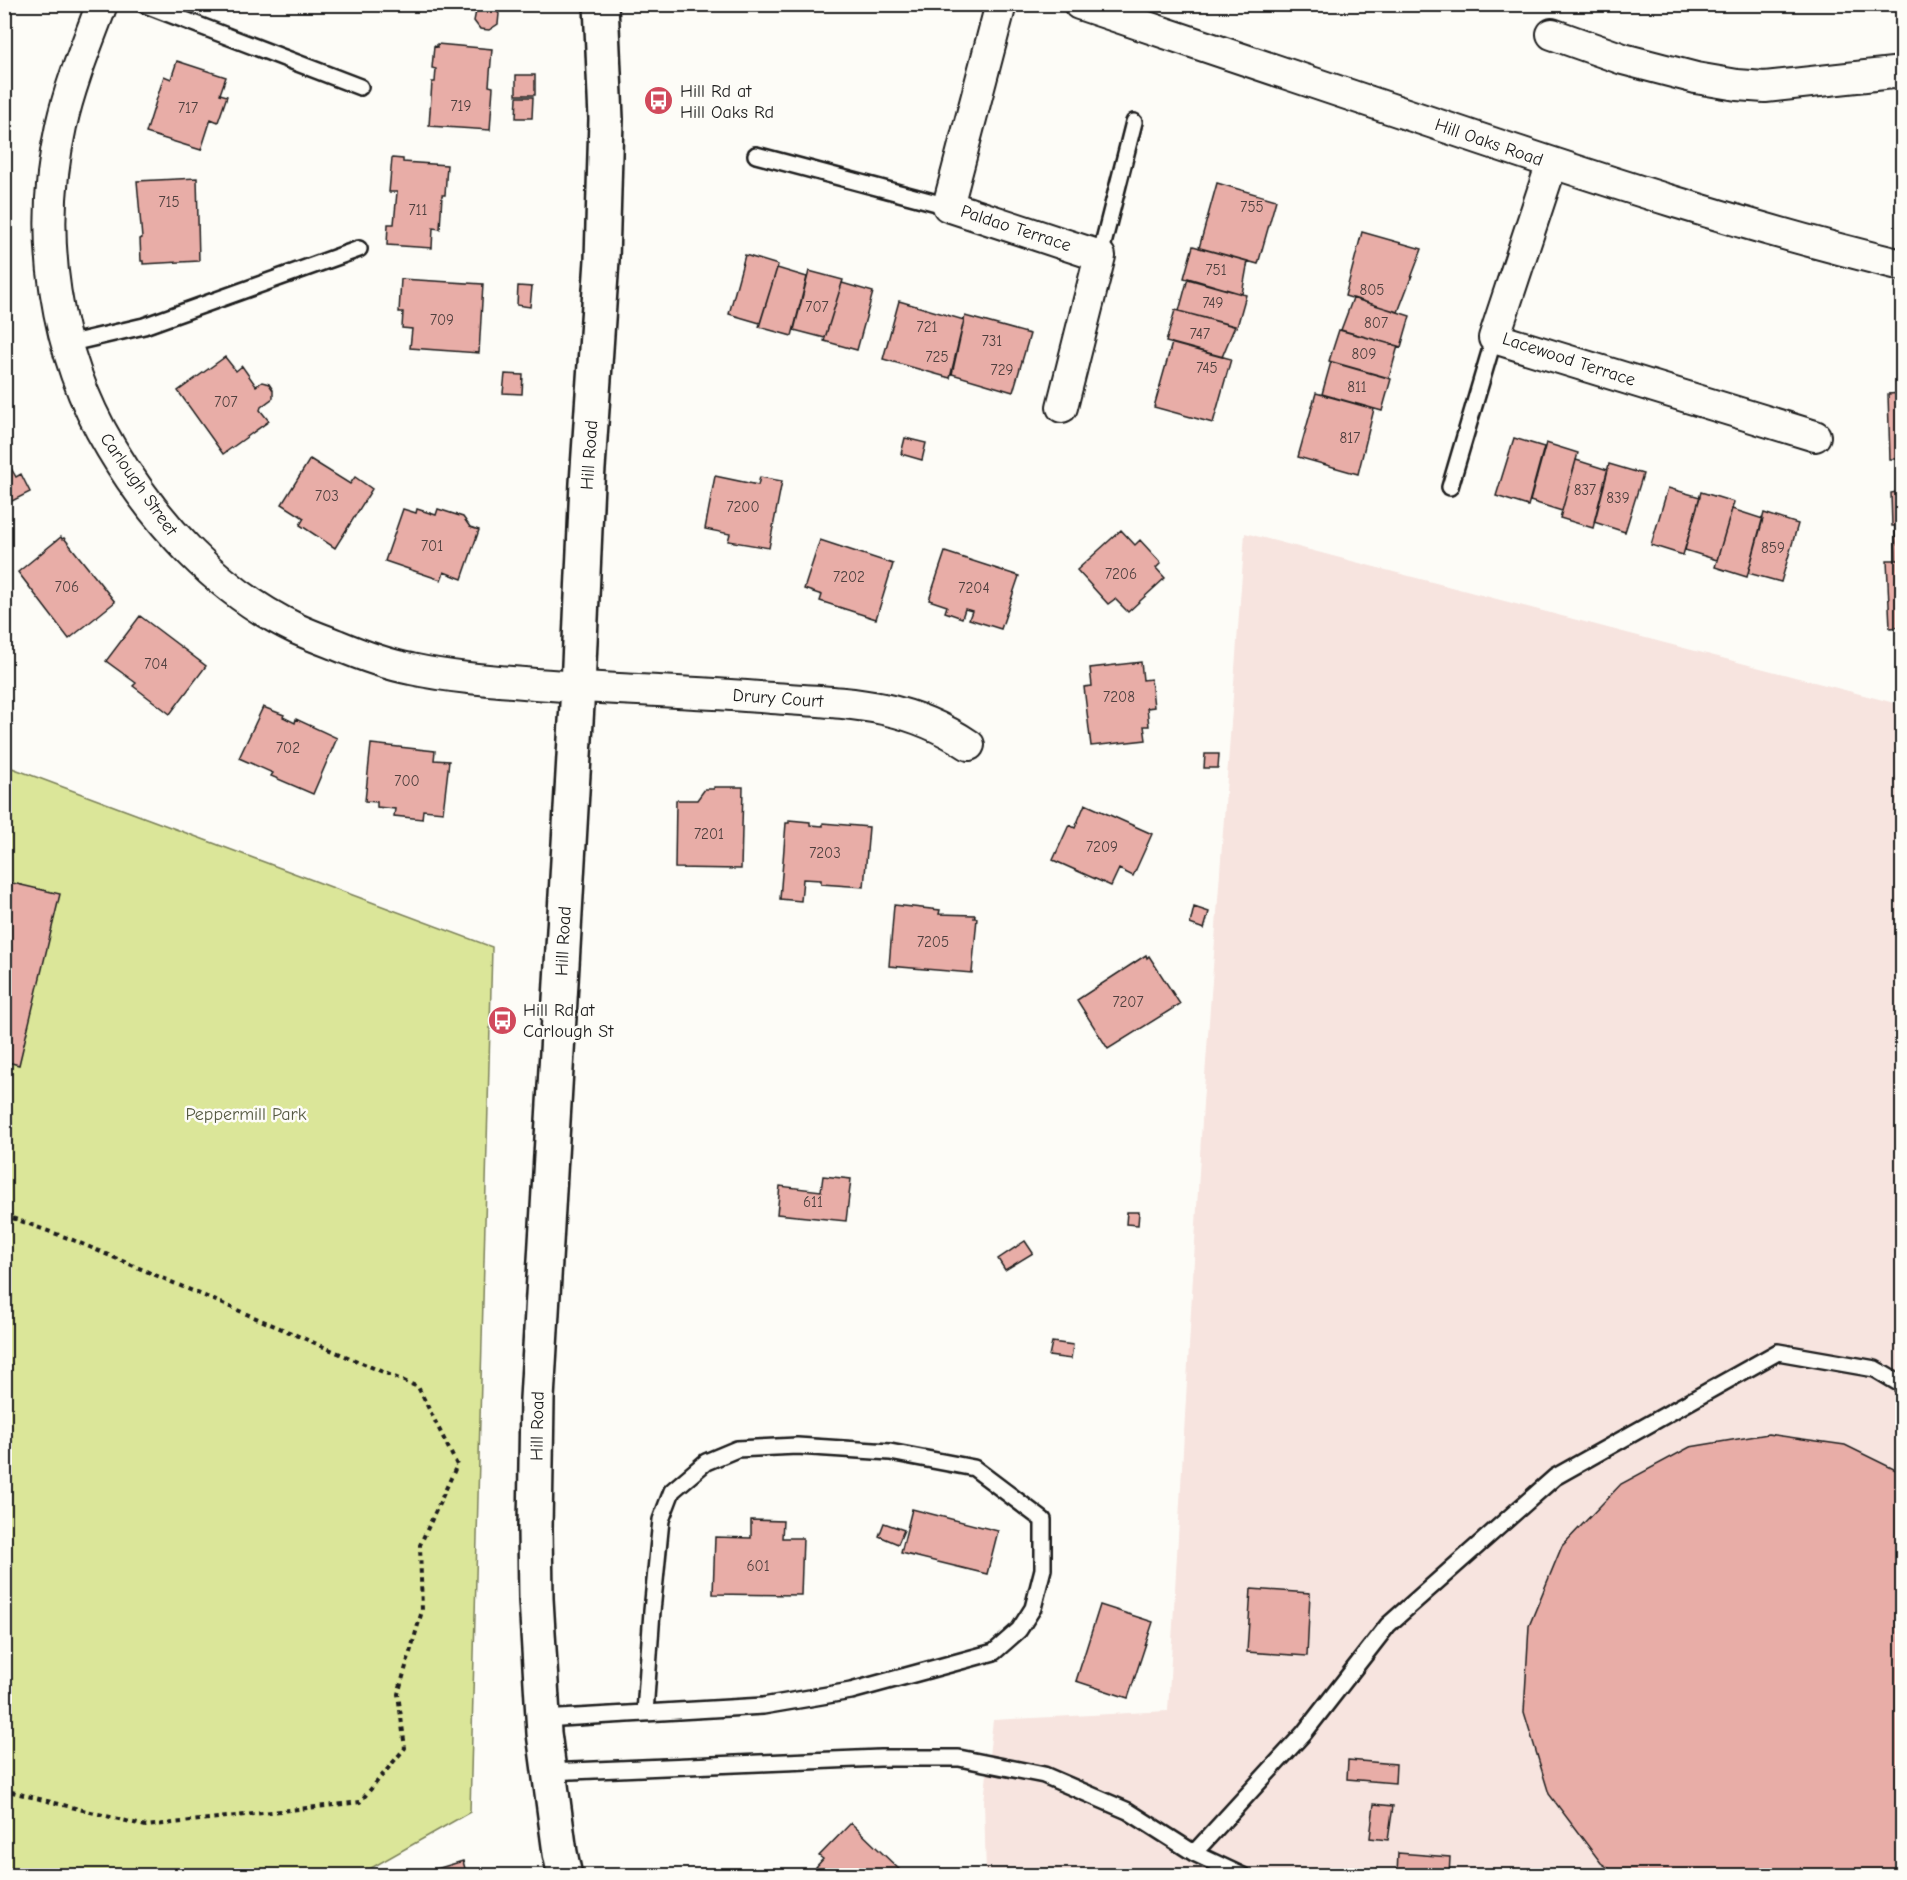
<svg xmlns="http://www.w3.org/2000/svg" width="1907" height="1880" font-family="'Comic Neue',sans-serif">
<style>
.built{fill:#f7e4df}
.green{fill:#dbe699;stroke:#7c815a;stroke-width:1.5}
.building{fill:#e8ada7;stroke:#1c1c1c;stroke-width:1.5}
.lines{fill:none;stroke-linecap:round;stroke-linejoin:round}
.lane-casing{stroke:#1c1c1c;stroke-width:20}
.street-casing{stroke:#1c1c1c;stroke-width:34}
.secondary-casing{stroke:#1c1c1c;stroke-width:38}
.path{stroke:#1c1c1c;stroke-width:4;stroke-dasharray:4.5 4.5;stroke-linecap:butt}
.lane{stroke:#fdfcf7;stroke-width:15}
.street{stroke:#fdfcf7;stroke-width:30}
.secondary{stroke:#fdfcf7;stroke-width:33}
.labels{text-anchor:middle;stroke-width:5;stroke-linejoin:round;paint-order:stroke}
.number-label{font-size:15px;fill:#4f403f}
.poi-label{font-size:18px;fill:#1c1c1c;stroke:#fdfcf7;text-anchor:start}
.street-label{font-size:18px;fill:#1c1c1c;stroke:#fdfcf7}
.park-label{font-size:18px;fill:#555942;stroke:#fdfcf7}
</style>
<rect width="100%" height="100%" fill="#fdfcf7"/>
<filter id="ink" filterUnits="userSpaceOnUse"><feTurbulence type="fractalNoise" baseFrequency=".0167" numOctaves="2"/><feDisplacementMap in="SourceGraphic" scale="12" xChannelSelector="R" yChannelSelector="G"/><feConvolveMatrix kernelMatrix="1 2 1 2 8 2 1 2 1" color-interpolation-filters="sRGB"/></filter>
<g filter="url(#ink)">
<path class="built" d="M1245 533 1902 705V1875L986 1876 984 1801 993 1720 1168 1711 1203 1103Z"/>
<path class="green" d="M4 765 492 947 470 1812 359 1875H5Z"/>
<path class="building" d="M493 5 499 14 498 24 489 30 480 29 474 21 476 11 483 6Z
M437 44 492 49 489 86 493 87 490 130 429 126 432 82H435L436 69 432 68 434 46 437 47Z
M177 61 226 77 220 94 227 96 218 122 211 119 201 150 146 133 164 76 171 79Z
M516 75H535V95H516Z
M517 97H533L532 118H516Z
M392 158 403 159V162L447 165 445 195H442L440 229 433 228 432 248 387 245 388 224H394L397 192H389Z
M197 178 199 261 143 264V261H141L140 239 142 238 137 181Z
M1217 183 1276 200 1258 264 1199 248Z
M1362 232 1422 249 1398 312 1345 296Z
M1193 246 1248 261 1242 294 1184 278Z
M745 255 778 265 760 323 729 314Z
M777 268 807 277 792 336 759 327Z
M809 271 843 280 825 338 794 330Z
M1188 278 1246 295 1237 327 1179 311Z
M401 279 483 284 479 353 410 348 412 329 402 328 403 312H399Z
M842 283 873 292 857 350 824 341Z
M518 286 532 287 530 307 517 305Z
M1353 298 1410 316 1401 347 1341 330Z
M899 301 964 320 950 378 883 359Z
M1175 310 1235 326 1222 357 1166 342Z
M965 316 1030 334 1013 392 952 374Z
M1339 330 1398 346 1389 378 1329 361Z
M1172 343 1231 359 1213 423 1154 407Z
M225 357 236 371 242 366 256 386 262 382 269 384 273 390V398L261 407 260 410 269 421 223 454 178 391Z
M1331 362 1391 379 1382 411 1322 394Z
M505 374 523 375 522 394 503 393Z
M1316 393 1374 409 1358 474 1298 457Z
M1902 393V459H1890L1888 394Z
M905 438 926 443 922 460 901 454Z
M1514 438 1544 447 1528 506 1496 496Z
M1546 443 1578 453 1562 511 1530 501Z
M4 456 16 477 21 474 30 492 4 505Z
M310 459 350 484 355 477 372 489 335 548 300 525 304 518 282 504Z
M1897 459H1902V492H1896Z
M1576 460 1608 470 1593 528 1560 518Z
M1609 464 1643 474 1625 532 1594 522Z
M715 476 758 485 760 477 782 481 769 548 728 541 730 534 705 529Z
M1668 488 1700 497 1683 555 1651 545Z
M1701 492 1734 502 1717 560 1685 550Z
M1896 492H1902V526H1892L1891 493Z
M403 509 416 513 417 509 436 515 438 509 463 517 470 527 479 530 462 579 444 572 441 580 385 561Z
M1732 509 1763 519 1747 577 1715 567Z
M1764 513 1798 524 1781 582 1748 573Z
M1895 526H1902V560H1896Z
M1121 530 1135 545 1140 540 1161 563 1156 568 1165 578 1128 612 1115 599 1108 604 1077 570Z
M61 537 62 539 64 538 115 602 69 639 18 572Z
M820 540 893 564 876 619 820 601 822 595 804 589Z
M945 552 1019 576 1001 629 969 619 972 611 965 609 962 618 945 612 947 606 929 600Z
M1887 560H1902V627L1890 628Z
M140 616 206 666 170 714 133 686 136 683 106 661Z
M1141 662 1143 680 1151 679 1154 707 1147 708 1149 726H1144L1146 740 1091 746 1084 687 1092 686 1090 668Z
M263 707 284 715 283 717 295 723 296 719 337 738 313 794 271 776 273 773 239 758Z
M371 744 435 751 434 760 449 761 443 812 423 810 422 819 394 816 395 809 377 807V802L365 801Z
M1205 754H1219L1218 768H1204Z
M714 787H743L741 869 675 868 676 800H697L705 789H714Z
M1085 804 1152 834 1133 876 1119 869 1111 886 1053 860 1069 825 1075 828Z
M789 820 810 822V825L823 826V823L869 827 864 887 821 884V880L803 879 801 901 780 899 786 823H789Z
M4 881 60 894 19 1065 4 1061Z
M894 905 940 910 939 914 975 915 974 918H977L972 973 889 966Z
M1194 907 1209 912 1204 929 1190 924Z
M1146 955 1147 958 1149 956 1180 1004 1108 1049 1077 1000Z
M823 1176 851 1179 846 1221 777 1214 780 1186 821 1191Z
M1127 1212H1139L1138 1225 1126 1224Z
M1025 1241 1033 1253 1005 1270 998 1259Z
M1052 1342 1073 1345 1071 1359 1049 1356Z
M1768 1434 1845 1445 1902 1473V1876H1620L1601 1863 1549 1794 1524 1712 1529 1626 1562 1546 1621 1484 1690 1447Z
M912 1509 998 1531 987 1574 901 1553Z
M751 1520 783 1521 782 1538H803L801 1595 713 1594 715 1537 751 1538Z
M884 1523 904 1530 898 1544 879 1536Z
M1251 1589 1310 1593 1307 1656 1247 1652Z
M1100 1605 1153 1622 1128 1698 1076 1681Z
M1348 1760 1396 1764 1395 1783 1347 1779Z
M1374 1804 1393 1806 1388 1840 1370 1838Z
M851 1823 906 1876H825L816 1867 823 1859 819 1856Z
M1398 1853 1450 1857 1449 1876 1397 1874Z
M463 1861 467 1876H413Z"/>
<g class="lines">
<defs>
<path id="lane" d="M143 4 360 87
M756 155 948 206
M1100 256 1134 122
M67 344 144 326 359 249
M1450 487 1494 338
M543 1719 763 1706 851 1691 994 1652 1019 1630 1033 1608 1043 1569V1520L974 1468 890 1452 797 1446 737 1449 706 1462 672 1491 661 1520 652 1611 645 1713
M548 1772 880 1758H959L1044 1775 1128 1811 1194 1853 1243 1876
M1194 1853 1304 1733 1388 1625 1555 1477 1778 1352 1875 1369 1902 1385"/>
<path id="street" d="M102 4C87 44 70 85 61 126 37 234 54 353 111 448 155 522 218 592 297 629 310 635 324 640 337 645 361 655 385 664 411 669 448 677 486 680 524 683 606 690 689 691 772 698 846 703 905 702 969 745
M1001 4 948 206 1100 256 1062 407
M1079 4C1204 46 1329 88 1454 130 1602 180 1750 228 1902 265
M1552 34 1623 59 1696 78 1737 85 1765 87 1902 72
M1552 163 1494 338 1815 436"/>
<path id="secondary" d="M565 1876 560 1853 544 1733 536 1599 535 1529 537 1399 578 687 587 483 602 260 606 119 601 4"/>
</defs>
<use href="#lane" class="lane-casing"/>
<use href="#street" class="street-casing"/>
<use href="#secondary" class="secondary-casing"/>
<path class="path" d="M4 1215 73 1240 418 1387 457 1465 420 1545 422 1611 398 1694 405 1748 360 1802 146 1826 4 1790"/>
<use href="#lane" class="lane"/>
<use href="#street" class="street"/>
<use href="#secondary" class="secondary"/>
</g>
</g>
<defs>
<symbol id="bus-disc" viewBox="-11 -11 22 22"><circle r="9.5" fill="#d1495b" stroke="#fdfcf7"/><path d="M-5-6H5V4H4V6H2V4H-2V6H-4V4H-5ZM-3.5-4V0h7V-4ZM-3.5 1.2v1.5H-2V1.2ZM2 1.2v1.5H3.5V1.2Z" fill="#fff"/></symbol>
</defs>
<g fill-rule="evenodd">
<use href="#bus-disc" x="642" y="84" width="33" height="33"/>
<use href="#bus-disc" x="486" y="1004" width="33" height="33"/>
</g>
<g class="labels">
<g class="number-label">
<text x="461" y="111">719</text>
<text x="188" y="113">717</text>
<text x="169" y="207">715</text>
<text x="1252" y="212">755</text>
<text x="418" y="215">711</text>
<text x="1216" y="275">751</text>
<text x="1372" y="295">805</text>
<text x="1213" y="308">749</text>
<text x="817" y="312">707</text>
<text x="442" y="325">709</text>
<text x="1376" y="328">807</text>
<text x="927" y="332">721</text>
<text x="1200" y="339">747</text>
<text x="992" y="346">731</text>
<text x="1364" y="359">809</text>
<text x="937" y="362">725</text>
<text x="1207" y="373">745</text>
<text x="1002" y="375">729</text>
<text x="1357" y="392">811</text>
<text x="226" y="407">707</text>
<text x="1350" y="443">817</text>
<text x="1585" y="495">837</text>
<text x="327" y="501">703</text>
<text x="1618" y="503">839</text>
<text x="743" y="512">7200</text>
<text x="432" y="551">701</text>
<text x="1773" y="553">859</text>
<text x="1121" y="579">7206</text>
<text x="849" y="582">7202</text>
<text x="67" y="592">706</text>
<text x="974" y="593">7204</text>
<text x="156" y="669">704</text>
<text x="1119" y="702">7208</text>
<text x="288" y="753">702</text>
<text x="407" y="786">700</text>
<text x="709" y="839">7201</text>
<text x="1102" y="852">7209</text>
<text x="825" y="858">7203</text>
<text x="933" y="947">7205</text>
<text x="1128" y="1007">7207</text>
<text x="813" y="1207">611</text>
<text x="758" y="1571">601</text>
</g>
<g class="poi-label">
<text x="680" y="97">Hill Rd at<tspan x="680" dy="21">Hill Oaks Rd</tspan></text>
<text x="523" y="1016">Hill Rd at<tspan x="523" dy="21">Carlough St</tspan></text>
</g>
<g class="street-label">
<text transform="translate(1489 142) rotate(19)" y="6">Hill Oaks Road</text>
<text transform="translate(1016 228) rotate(18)" y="6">Paldao Terrace</text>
<text transform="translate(1569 359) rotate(18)" y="6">Lacewood Terrace</text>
<text transform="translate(589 455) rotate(-86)" y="6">Hill Road</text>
<text transform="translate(139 484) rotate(55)" y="6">Carlough Street</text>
<text transform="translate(778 698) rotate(4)" y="6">Drury Court</text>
<text transform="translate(563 941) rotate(-87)" y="6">Hill Road</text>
<text transform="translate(537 1426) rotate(-89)" y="6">Hill Road</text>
</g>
<g class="park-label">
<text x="246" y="1120">Peppermill Park</text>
</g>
</g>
<rect width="1907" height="1880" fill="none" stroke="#fdfcf7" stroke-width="24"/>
<rect x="12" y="12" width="1883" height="1856" fill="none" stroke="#1c1c1c" stroke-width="2" filter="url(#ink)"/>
</svg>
